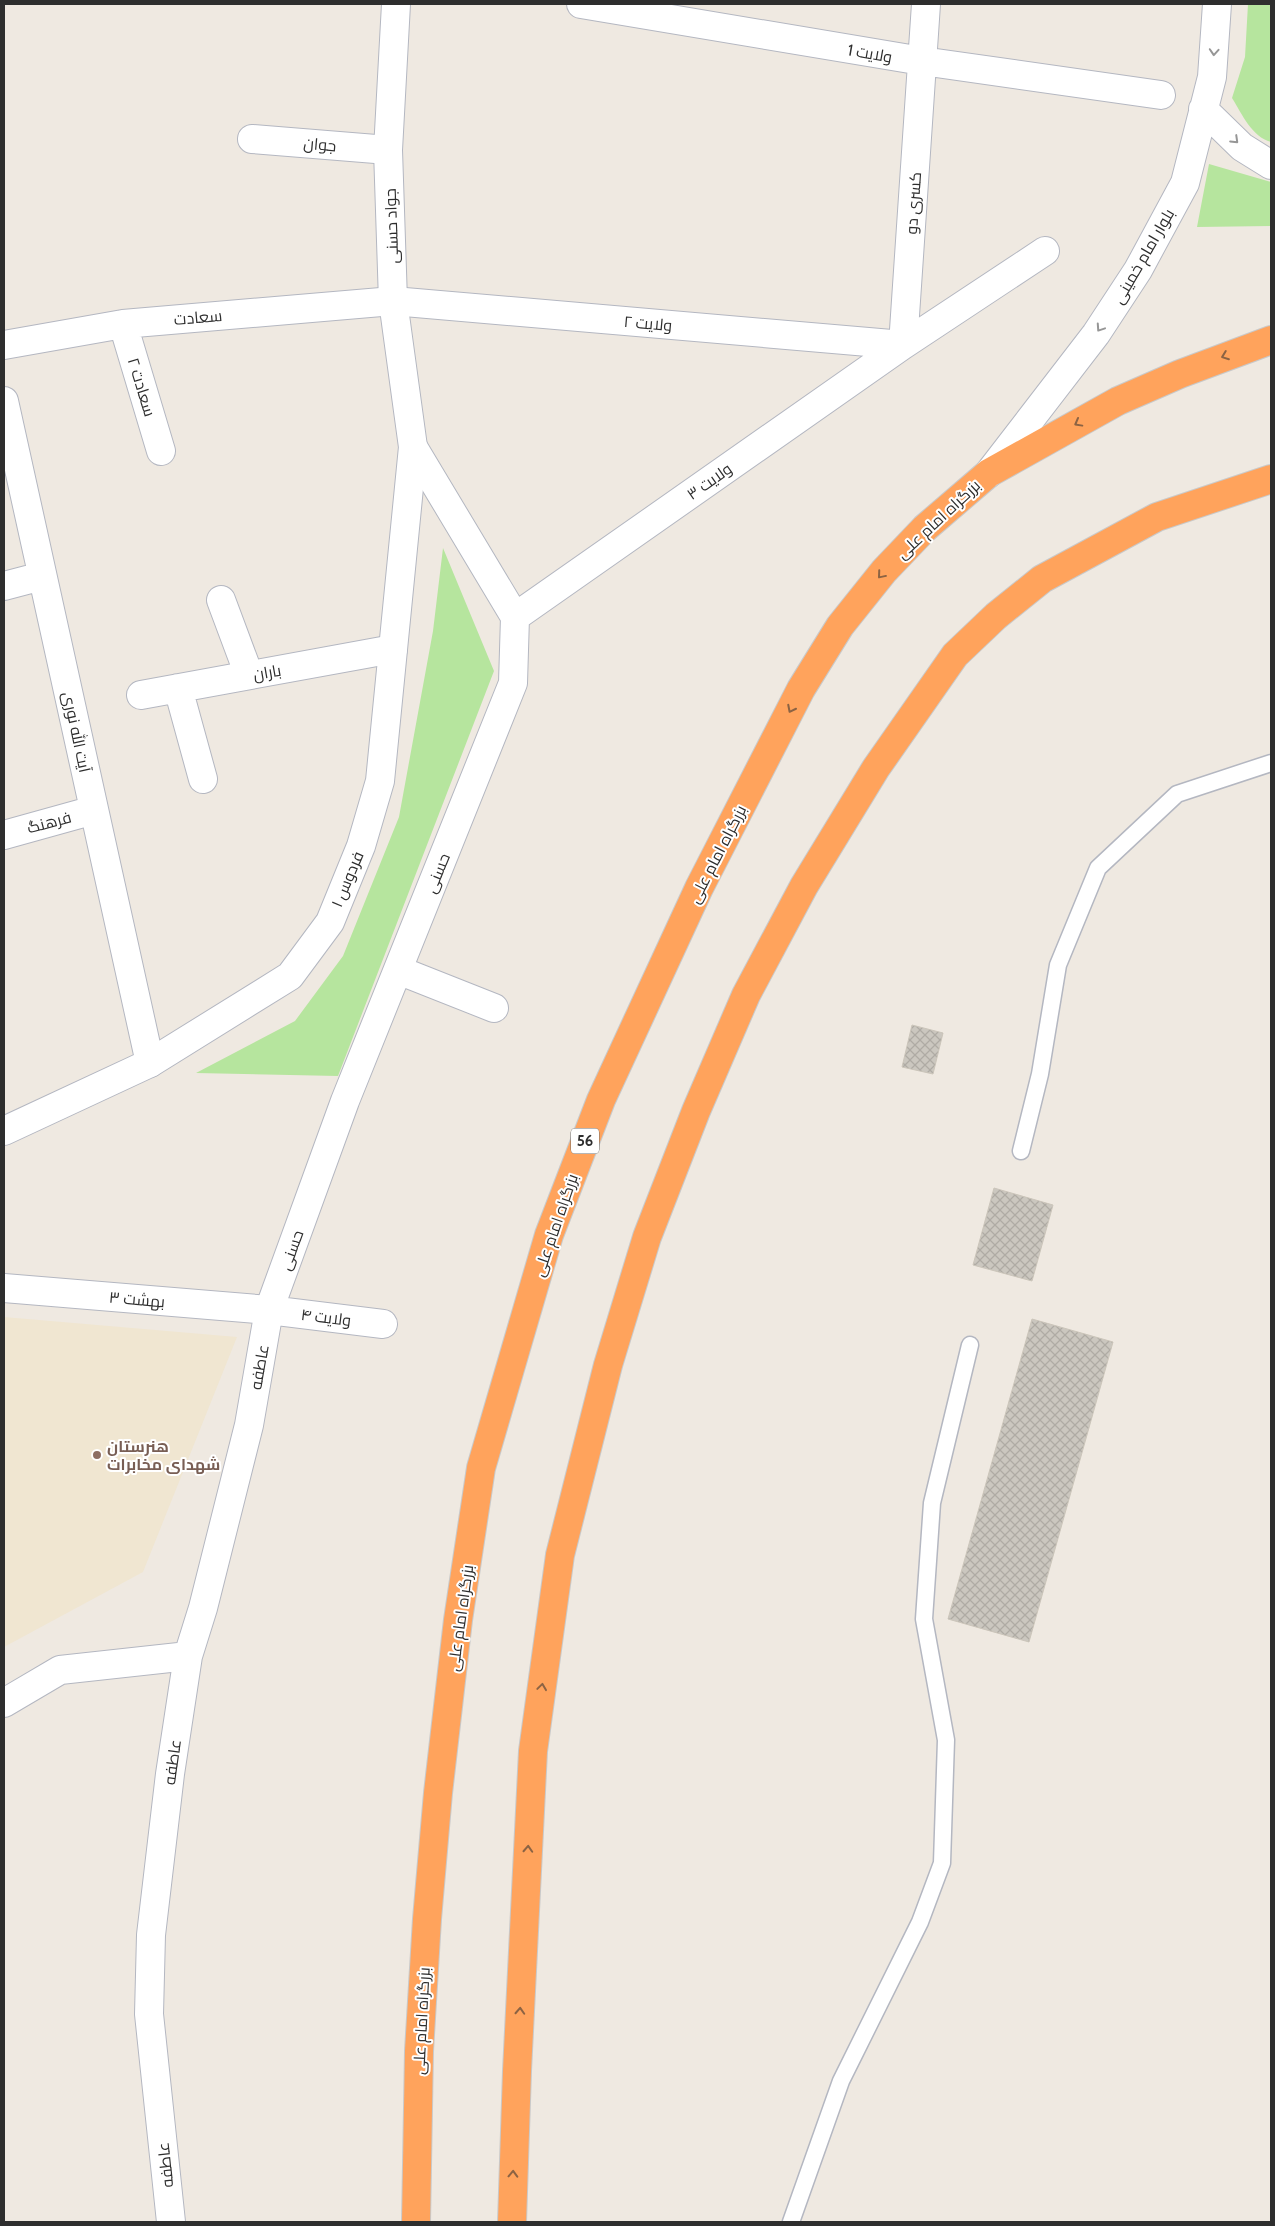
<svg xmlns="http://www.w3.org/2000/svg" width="1275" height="2226" font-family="Cabin,Cairo,sans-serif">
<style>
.education{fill:#f0e6d1}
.park{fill:#b6e59e}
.building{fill:url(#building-cross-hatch);stroke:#cbc5ba}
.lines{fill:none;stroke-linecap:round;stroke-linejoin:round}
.lane-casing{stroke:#b4b7c1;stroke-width:19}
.street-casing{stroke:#b4b7c1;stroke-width:30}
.secondary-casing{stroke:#b4b7c1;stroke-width:30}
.highway-casing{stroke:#c9c9c9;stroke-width:30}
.lane{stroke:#fff;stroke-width:16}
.street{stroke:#fff;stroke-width:28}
.secondary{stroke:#fff;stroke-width:28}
.highway{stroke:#ffa35c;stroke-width:28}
.oneway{stroke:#969696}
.oneway2{stroke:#8c6343}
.education-dot{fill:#8d6e63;stroke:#fff;stroke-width:2}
.labels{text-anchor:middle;stroke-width:4;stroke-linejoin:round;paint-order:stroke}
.shield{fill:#fff;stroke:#6d6d6d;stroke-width:1}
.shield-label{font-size:15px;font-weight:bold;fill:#2e2e2e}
.street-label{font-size:16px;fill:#2e2e2e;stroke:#fff}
.education-label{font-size:16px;font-weight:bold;fill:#785e54;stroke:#fff;text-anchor:start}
</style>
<defs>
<pattern id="building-cross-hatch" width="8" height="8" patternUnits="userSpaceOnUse" patternTransform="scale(1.25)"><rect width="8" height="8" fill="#cbc7bf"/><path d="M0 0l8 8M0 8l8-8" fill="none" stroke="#afaba4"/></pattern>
</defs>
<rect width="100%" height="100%" fill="#efe9e1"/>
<path class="education" d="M4 1317 237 1337 143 1572 4 1647Z"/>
<path class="park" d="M1248 4H1271V142C1252 137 1242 114 1232 98L1245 57Z
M1209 164 1271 182V226L1197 227Z
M443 548 494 671 338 1076 196 1073 295 1021 343 956 399 817 433 631Z"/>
<path class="building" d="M912 1025 943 1033 933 1074 902 1067Z
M994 1188 1053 1205 1032 1281 973 1265Z
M1032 1319 1113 1342 1029 1642 948 1619Z"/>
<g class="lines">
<defs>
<path id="lane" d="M1021 1151 1040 1074 1058 965 1098 868 1177 794 1271 763
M791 2222 841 2081 920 1922 942 1863 946 1740 924 1619 932 1503 970 1345"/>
<path id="street" d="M581 4 922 61 1161 95
M252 139 388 150
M123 324 161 451
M4 345 123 324 393 301 903 345
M903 345 926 4
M4 401 150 1063
M4 586 42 576
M221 600 249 675
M515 617 903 345 1045 251
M178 688 203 779
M141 695 393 649
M4 835 94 810
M398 970 494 1008
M4 1288 269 1310 383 1324
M4 1703 60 1670 188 1656
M171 2222 149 2014 151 1935 170 1774 188 1656 203 1608 249 1425 269 1310 345 1101 513 683 515 617 413 447"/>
<path id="secondary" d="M1203 109 1242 147 1271 165
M989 473 1096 334 1138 270 1185 183 1212 77 1217 4
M4 1131 150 1063 290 976 330 922 361 846 380 781 413 447 393 301 388 150 396 4"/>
<path id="highway" d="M416 2222 419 2051 427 1919 438 1793 458 1620 481 1468 549 1235 601 1100 699 888 801 689 840 626 884 571 925 528 989 473 1118 401 1180 374 1271 340
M512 2222 517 2071 533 1751 560 1555 608 1365 647 1237 696 1111 746 995 804 886 876 768 955 655 996 616 1042 579 1157 517 1271 479"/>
</defs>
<use href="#lane" class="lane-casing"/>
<use href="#street" class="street-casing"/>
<use href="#secondary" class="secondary-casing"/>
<use href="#highway" class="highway-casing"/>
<use href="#lane" class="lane"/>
<use href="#street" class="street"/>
<use href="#secondary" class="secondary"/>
<use href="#highway" class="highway"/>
</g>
<defs><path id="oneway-chevron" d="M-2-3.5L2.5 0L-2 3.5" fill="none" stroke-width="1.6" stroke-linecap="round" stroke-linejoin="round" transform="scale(1.25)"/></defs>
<g class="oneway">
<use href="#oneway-chevron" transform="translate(1214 52) rotate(94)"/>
<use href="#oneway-chevron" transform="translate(1235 140) rotate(44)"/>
<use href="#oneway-chevron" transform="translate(1100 328) rotate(124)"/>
</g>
<g class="oneway2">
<use href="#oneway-chevron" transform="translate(1225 356) rotate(159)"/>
<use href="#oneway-chevron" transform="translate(1078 423) rotate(151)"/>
<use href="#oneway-chevron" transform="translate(881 575) rotate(130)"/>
<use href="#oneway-chevron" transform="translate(791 709) rotate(117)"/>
<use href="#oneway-chevron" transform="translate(542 1687) rotate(-82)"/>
<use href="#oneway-chevron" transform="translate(528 1849) rotate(-87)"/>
<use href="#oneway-chevron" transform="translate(520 2011) rotate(-87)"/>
<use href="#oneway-chevron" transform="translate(513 2174) rotate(-88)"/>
</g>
<circle class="education-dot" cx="97" cy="1455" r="5"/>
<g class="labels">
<rect class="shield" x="571" y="1128.5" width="28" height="25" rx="4"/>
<g class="shield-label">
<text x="585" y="1146">56</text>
</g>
<g class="street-label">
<text transform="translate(870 53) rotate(10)" y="6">ولایت 1</text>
<text transform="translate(320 144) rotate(5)" y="6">جوان</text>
<text transform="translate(913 203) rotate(-86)" y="6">کسری دو</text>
<text transform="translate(391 226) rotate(-92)" y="6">جواد حسنی</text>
<text transform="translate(1143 256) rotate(-60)" y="6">بلوار امام خمینی</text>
<text transform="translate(198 317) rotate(-5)" y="6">سعادت</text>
<text transform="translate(648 323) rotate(5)" y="6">ولایت ۲</text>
<text transform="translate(142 387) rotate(73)" y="6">سعادت ۲</text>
<text transform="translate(709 481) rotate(-35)" y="6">ولایت ۳</text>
<text transform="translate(938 519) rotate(-43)" y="6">بزرگراه امام علی</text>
<text transform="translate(267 672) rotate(-10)" y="6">باران</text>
<text transform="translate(77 732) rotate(78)" y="6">آیت الله نوری</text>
<text transform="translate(49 822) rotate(-15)" y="6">فرهنگ</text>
<text transform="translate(717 854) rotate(-63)" y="6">بزرگراه امام علی</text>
<text transform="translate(437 873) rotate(-68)" y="6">حسنی</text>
<text transform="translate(347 879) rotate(-67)" y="6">فردوس ۱</text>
<text transform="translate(555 1225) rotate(-71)" y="6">بزرگراه امام علی</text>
<text transform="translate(291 1250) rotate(-70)" y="6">حسنی</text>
<text transform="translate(137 1299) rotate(5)" y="6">بهشت ۳</text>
<text transform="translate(326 1317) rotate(7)" y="6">ولایت ۴</text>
<text transform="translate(259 1367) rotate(-80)" y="6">عاطفه</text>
<text transform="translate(460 1618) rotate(-82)" y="6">بزرگراه امام علی</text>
<text transform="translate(172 1762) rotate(-82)" y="6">عاطفه</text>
<text transform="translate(421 2021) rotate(-87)" y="6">بزرگراه امام علی</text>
<text transform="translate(165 2165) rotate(-96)" y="6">عاطفه</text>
</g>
<g class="education-label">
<text x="107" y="1452">هنرستان<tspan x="107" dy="18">شهدای مخابرات</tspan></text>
</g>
</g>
<rect width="1275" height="2226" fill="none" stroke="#2e2e2e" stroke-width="10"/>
</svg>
